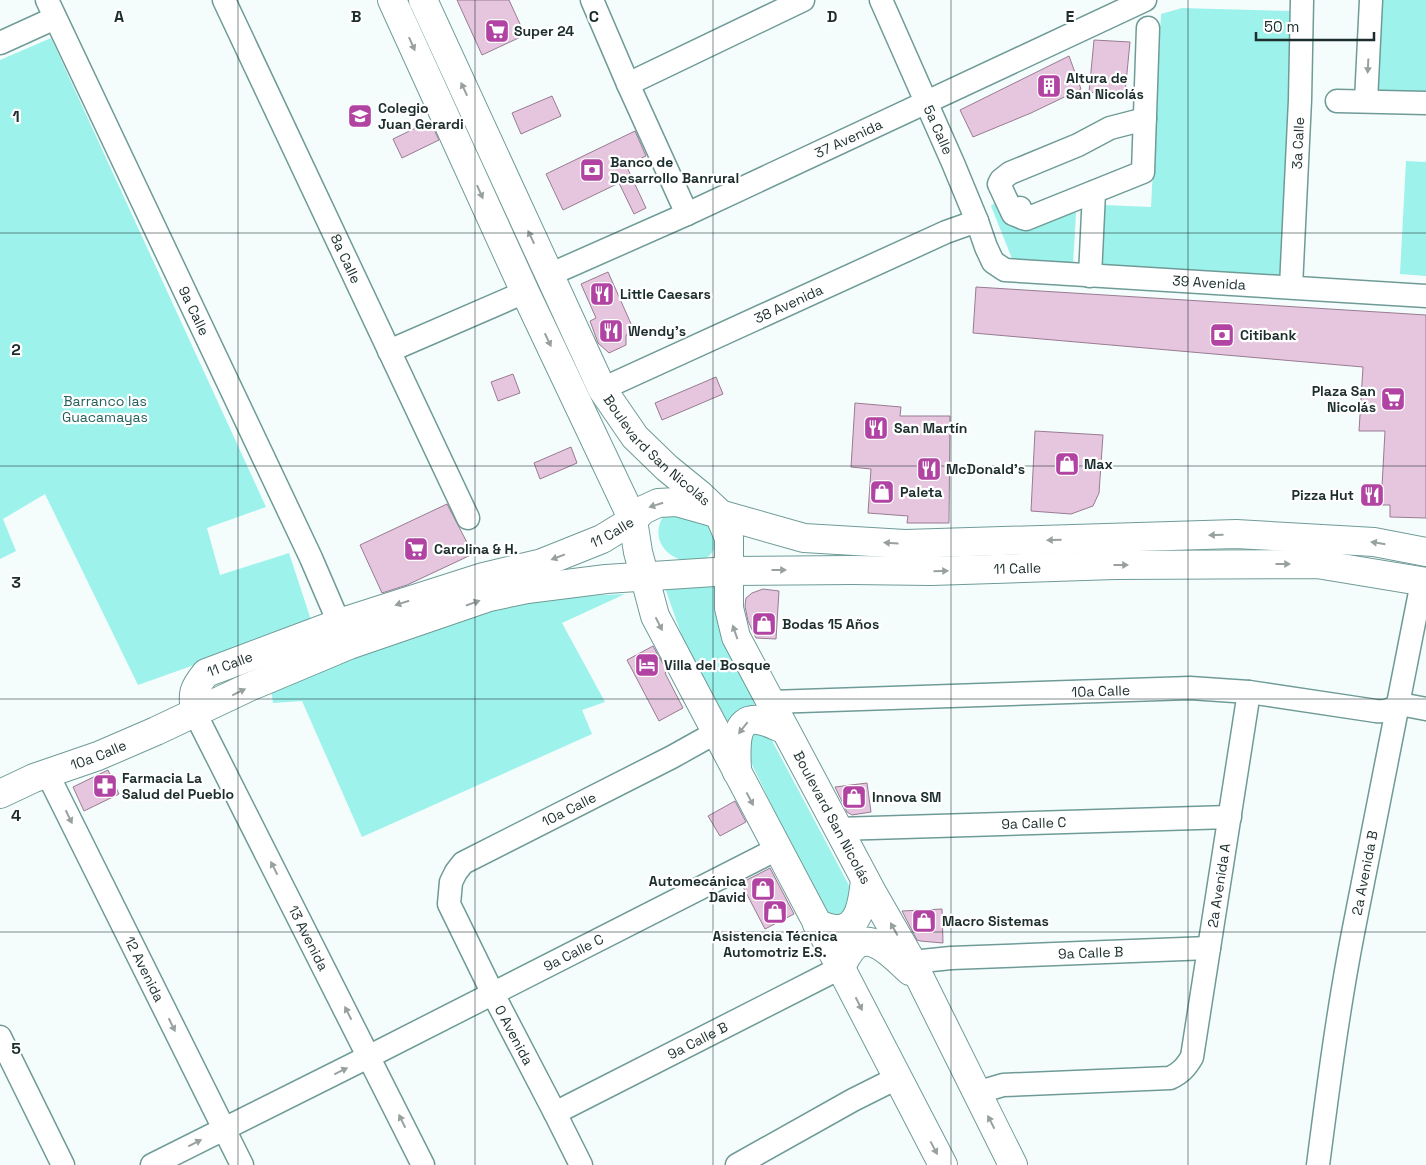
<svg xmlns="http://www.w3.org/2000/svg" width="1426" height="1165" font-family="'Space Grotesk',sans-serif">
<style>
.green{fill:#9df2eb}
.building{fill:#e5c6de;stroke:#987b92}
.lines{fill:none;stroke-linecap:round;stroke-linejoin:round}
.minor-casing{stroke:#6f9b97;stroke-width:25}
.major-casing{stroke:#6f9b97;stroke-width:30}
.minor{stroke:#fff;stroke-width:22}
.major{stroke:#fff;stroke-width:28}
.oneway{fill:#99a1a0}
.grid{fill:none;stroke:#1c2e2d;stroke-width:1;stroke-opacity:0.55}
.labels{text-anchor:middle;stroke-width:4.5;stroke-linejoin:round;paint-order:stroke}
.poi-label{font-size:14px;font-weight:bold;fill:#1c2e2d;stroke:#fff;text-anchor:start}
.street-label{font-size:14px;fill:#1c2e2d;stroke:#fff}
.park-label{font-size:14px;fill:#25615d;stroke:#fff}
.grid-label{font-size:16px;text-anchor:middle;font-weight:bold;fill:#1c2e2d;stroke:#fff;stroke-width:4.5;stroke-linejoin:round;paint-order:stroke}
</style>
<rect width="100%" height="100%" fill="#f4fdfc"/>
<path class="green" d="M1380 0H1426V92L1375 91Z
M1182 8 1292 11 1282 278 1100 269 1104 205 1151 207 1161 14Z
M51 38 266 507 207 528 220 575 289 553 312 623 138 685 45 494 3 519 16 551 0 559V60Z
M1406 161 1426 162V276L1400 274Z
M999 199 1007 214 1068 209 1076 213 1073 265 1013 261 991 206Z
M666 512 712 521C713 527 717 535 716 540 713 583 634 556 666 512Z
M714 582 717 593 755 700 754 707 726 732 692 665 665 588Z
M625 594 562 623 605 702 582 710 592 734 362 837 302 701 273 703 271 688 442 622 533 598Z
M751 731 768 733 852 891 843 916 829 915 820 907 748 756Z"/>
<path class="building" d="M457 0H509L525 35 482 55Z
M1094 40 1130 42 1125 93H1119V98L1097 95V93L1089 92Z
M1069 56 1081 89 1031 113 973 137 960 110Z
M552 96 561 116 521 134 512 113Z
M430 121 439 140 402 158 393 139Z
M635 131 646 156 626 165 646 208 634 214 619 183 563 210 546 174Z
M608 272 632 326 626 336V345L609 353 598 343 590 321 596 318 581 284Z
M976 287 1426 315V518L1390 517V505H1381L1385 431H1359L1363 367 973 333Z
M513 374 520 393 498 401 491 382Z
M716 377 723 394 662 420 655 403Z
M855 403 901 407 900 416H950L949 523H907L908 516 868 513 871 469 851 467Z
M1035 431 1103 435 1099 493 1093 506 1071 514 1031 511Z
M571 447 577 463 540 479 534 463Z
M447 504 473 554 407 585 382 593 360 545Z
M763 589 779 591 776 639 756 638 748 621 745 606 746 598 752 593Z
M653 646 667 671 665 673 683 708 659 721 627 660Z
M108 770 119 794 84 811 73 787Z
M867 783 871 812 852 815 847 812 835 787Z
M735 801 746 822 720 836 708 816Z
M770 868 794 914 765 929 741 883Z
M942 909 943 943 920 941 917 940 902 911Z"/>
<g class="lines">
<defs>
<g id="minor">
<path id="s1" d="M47 0 311 558 339 623"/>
<path id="s2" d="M224 0 468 518"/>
<path d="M592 0 628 84 687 214"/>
<path id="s3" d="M881 0 953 163 977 221 986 247 993 262 1005 270 1426 296"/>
<path d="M0 43 55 18"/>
<path d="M628 84 803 0"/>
<path d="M1337 101 1426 103"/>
<path d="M1366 101 1371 0"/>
<path d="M1020 208 1023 218 1026 219 1143 172 1148 28"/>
<path d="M1023 218 1013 214 999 184 1001 180 1010 173 1078 145 1110 128 1145 119"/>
<path id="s4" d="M549 275 687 214 1145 0"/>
<path d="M1090 276 1094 192"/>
<path id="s5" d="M1291 287 1300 100 1302 0"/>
<path d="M389 351 525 292"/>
<path id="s6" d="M602 389 946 232 977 221"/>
<path id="s7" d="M771 702 1190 688 1249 692 1376 711C1386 712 1391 710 1400 704L1426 709"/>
<path id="s8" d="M195 713 423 1165"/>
<path id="s9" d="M47 773 242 1165"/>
<path id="s10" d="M838 829 1230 817"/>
<path id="s11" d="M912 962 951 958 1209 948"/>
<path d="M0 1037 63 1165"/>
<path id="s12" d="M976 1093 1003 1085 1170 1078C1181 1073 1186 1067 1192 1057L1249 692"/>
<path id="s13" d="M555 1113 840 968"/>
<path id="s14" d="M152 1165 370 1056 777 849"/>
<path id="s15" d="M581 1165 555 1113 493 994 449 904 451 882 456 872 463 863 672 757 715 733"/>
<path d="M737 1165 853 1100 897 1078"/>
<path id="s16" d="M1318 1165C1328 1088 1338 1010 1353 933 1375 816 1400 699 1422 582"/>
</g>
<g id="major">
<path d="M392 0 525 292 633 520 638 552 655 616 832 951 943 1165"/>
<path id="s17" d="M423 0 602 389 635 437 667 468 699 494 718 512 729 538V608L736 637 873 894 912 962 1013 1165"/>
<path id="s18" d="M195 713C192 693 193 689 206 673L339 623 483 577 542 563 602 539 633 520 643 510 658 503 677 502 804 538 905 544 1236 534 1374 542 1426 552"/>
<path d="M737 772C737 755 731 717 758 720 767 721 776 726 785 730"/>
<path id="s19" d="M0 794 34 778 98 756 156 731 249 687 349 645 489 597 527 589 606 579 730 571 852 570 931 571 1115 565 1317 564 1426 582"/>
<path d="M817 924C823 926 830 929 836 929 861 930 863 897 865 880"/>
<path d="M840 968C845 960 849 950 856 945 874 932 897 960 910 971"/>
</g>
</defs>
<use href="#minor" class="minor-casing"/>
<use href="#major" class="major-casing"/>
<use href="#minor" class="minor"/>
<use href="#major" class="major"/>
</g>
<defs><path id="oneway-solid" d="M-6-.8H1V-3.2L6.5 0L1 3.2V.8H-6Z" transform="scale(1.25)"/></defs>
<g class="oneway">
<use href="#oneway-solid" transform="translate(412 44) rotate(66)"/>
<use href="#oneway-solid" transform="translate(1368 66) rotate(93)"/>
<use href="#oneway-solid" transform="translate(464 89) rotate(-115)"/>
<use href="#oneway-solid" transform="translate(480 192) rotate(66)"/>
<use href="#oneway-solid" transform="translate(531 237) rotate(-115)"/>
<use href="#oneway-solid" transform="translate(548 340) rotate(65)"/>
<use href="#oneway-solid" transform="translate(656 505) rotate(162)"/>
<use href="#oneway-solid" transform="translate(1216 535) rotate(178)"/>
<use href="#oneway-solid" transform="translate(1054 540) rotate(178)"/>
<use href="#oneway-solid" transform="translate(891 543) rotate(-177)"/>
<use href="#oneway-solid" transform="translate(1378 543) rotate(-171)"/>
<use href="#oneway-solid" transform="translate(558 557) rotate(159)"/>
<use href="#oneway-solid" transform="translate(1283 564)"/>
<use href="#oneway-solid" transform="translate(1121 565)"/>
<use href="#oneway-solid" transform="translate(779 570)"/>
<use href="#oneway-solid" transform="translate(941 571) rotate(-2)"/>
<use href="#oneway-solid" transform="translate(402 603) rotate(162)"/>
<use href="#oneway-solid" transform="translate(473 603) rotate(-19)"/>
<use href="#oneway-solid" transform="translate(659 624) rotate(63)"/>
<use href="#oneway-solid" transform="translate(735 632) rotate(-109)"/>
<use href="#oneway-solid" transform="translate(239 692) rotate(-26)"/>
<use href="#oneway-solid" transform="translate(743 728) rotate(128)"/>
<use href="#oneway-solid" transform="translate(750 799) rotate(62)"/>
<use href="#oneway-solid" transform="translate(69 817) rotate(64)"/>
<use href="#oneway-solid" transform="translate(274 868) rotate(-117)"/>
<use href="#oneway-solid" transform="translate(894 929) rotate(-119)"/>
<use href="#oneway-solid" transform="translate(859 1004) rotate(63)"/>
<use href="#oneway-solid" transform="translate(348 1013) rotate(-117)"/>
<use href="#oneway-solid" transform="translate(172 1025) rotate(64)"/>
<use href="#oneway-solid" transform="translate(341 1071) rotate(-26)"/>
<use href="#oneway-solid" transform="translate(402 1121) rotate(-116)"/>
<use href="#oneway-solid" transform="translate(991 1122) rotate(-117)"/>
<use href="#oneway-solid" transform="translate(195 1143) rotate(-27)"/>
<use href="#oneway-solid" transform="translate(934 1148) rotate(62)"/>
</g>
<path class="grid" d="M238 0V1165M475 0V1165M713 0V1165M951 0V1165M1188 0V1165M0 233H1426M0 466H1426M0 699H1426M0 932H1426"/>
<defs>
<symbol id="supermarket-square" viewBox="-11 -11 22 22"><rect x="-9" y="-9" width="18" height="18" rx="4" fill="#b143a2" stroke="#fff"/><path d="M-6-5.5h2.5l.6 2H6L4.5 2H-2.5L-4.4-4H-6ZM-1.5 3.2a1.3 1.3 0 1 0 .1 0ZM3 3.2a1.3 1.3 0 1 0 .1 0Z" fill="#fff"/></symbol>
<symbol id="building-square" viewBox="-11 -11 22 22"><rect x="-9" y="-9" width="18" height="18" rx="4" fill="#b143a2" stroke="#fff"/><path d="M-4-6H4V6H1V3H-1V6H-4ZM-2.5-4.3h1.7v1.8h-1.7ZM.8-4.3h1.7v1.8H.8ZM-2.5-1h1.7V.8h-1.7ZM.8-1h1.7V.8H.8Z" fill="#fff"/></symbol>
<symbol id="school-square" viewBox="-11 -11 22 22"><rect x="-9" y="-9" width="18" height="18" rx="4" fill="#b143a2" stroke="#fff"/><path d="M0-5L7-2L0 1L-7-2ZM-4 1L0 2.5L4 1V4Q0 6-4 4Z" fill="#fff"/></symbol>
<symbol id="bank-square" viewBox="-11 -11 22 22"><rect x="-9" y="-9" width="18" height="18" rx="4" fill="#b143a2" stroke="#fff"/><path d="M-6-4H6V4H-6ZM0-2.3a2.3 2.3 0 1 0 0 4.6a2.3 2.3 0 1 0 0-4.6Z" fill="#fff"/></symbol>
<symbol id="restaurant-square" viewBox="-11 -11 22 22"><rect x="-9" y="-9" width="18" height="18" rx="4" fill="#b143a2" stroke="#fff"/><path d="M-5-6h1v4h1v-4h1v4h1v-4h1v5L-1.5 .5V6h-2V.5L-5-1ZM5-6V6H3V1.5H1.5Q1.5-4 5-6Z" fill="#fff"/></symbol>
<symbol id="shop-square" viewBox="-11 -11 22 22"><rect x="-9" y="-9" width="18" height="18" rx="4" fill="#b143a2" stroke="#fff"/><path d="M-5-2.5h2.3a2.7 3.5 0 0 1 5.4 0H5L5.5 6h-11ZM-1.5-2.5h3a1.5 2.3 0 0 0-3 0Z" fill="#fff"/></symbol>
<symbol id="hotel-square" viewBox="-11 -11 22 22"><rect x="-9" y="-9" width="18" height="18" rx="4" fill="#b143a2" stroke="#fff"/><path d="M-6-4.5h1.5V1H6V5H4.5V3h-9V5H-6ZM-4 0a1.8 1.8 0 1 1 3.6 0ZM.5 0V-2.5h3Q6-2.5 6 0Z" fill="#fff"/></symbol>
<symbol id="pharmacy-square" viewBox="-11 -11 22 22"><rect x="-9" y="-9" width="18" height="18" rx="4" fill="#b143a2" stroke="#fff"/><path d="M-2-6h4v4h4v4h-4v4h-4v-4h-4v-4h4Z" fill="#fff"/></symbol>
</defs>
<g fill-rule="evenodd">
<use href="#supermarket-square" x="483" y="17" width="28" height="28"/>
<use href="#building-square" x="1035" y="72" width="28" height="28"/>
<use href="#school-square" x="346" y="102" width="28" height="28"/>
<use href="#bank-square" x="578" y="156" width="28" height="28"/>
<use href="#restaurant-square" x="588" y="280" width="28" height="28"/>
<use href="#restaurant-square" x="597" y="317" width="28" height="28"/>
<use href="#bank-square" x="1208" y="321" width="28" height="28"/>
<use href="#supermarket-square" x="1379" y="385" width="28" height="28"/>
<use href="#restaurant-square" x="862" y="414" width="28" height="28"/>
<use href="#shop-square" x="1053" y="450" width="28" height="28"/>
<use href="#restaurant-square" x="915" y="455" width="28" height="28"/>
<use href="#shop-square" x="868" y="478" width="28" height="28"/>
<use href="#restaurant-square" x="1358" y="481" width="28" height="28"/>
<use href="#supermarket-square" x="402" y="535" width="28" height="28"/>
<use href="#shop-square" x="750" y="610" width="28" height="28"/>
<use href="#hotel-square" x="633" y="651" width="28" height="28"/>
<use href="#pharmacy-square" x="91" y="772" width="28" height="28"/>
<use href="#shop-square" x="840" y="783" width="28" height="28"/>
<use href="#shop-square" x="749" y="875" width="28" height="28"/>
<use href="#shop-square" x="761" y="898" width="28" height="28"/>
<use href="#shop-square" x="910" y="907" width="28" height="28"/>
</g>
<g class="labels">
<g class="poi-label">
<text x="514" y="36">Super 24</text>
<text x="1066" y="83">Altura de<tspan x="1066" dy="16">San Nicolás</tspan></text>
<text x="378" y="113">Colegio<tspan x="378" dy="16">Juan Gerardi</tspan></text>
<text x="610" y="167">Banco de<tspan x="610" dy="16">Desarrollo Banrural</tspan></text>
<text x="620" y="299">Little Caesars</text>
<text x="628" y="336">Wendy's</text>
<text x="1240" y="340">Citibank</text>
<text x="1376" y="396" text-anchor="end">Plaza San<tspan x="1376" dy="16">Nicolás</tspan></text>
<text x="894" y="433">San Martín</text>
<text x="1084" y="469">Max</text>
<text x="946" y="474">McDonald's</text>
<text x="900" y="497">Paleta</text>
<text x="1354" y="500" text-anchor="end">Pizza Hut</text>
<text x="434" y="554">Carolina &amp; H.</text>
<text x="782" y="629">Bodas 15 Años</text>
<text x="664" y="670">Villa del Bosque</text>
<text x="122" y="783">Farmacia La<tspan x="122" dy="16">Salud del Pueblo</tspan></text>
<text x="872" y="802">Innova SM</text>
<text x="746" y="886" text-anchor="end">Automecánica<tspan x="746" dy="16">David</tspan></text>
<text x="942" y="926">Macro Sistemas</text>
<text x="775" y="941" text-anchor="middle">Asistencia Técnica<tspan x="775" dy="16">Automotriz E.S.</tspan></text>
</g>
<g class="street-label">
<text dy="5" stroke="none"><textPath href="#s3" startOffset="142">5a Calle</textPath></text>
<text dy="5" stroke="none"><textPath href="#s4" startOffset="329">37 Avenida</textPath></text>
<text dy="5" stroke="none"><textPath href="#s5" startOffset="144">3a Calle</textPath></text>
<text dy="5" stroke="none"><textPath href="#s2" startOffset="286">8a Calle</textPath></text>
<text dy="5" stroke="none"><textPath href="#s3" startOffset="504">39 Avenida</textPath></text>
<text dy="5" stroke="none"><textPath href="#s6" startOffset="205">38 Avenida</textPath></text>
<text dy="5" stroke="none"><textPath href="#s1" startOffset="344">9a Calle</textPath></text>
<text dy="5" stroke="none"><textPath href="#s17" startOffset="511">Boulevard San Nicolás</textPath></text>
<text dy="5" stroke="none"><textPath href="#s18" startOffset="474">11 Calle</textPath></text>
<text dy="5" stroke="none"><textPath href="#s19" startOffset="1058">11 Calle</textPath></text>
<text dy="5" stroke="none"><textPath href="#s18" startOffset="69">11 Calle</textPath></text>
<text dy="5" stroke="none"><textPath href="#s7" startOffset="330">10a Calle</textPath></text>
<text dy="5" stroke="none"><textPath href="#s19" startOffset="106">10a Calle</textPath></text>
<text dy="5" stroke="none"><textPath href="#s15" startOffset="456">10a Calle</textPath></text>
<text dy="5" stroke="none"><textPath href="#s17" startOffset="931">Boulevard San Nicolás</textPath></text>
<text dy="5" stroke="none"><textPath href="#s10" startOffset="196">9a Calle C</textPath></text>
<text dy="5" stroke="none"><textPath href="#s16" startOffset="296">2a Avenida B</textPath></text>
<text dy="5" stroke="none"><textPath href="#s12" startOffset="400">2a Avenida A</textPath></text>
<text dy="5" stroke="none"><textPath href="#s8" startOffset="252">13 Avenida</textPath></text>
<text dy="5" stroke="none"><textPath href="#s14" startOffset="472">9a Calle C</textPath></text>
<text dy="5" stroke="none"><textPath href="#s11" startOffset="179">9a Calle B</textPath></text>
<text dy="5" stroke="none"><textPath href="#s9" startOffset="219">12 Avenida</textPath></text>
<text transform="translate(514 1035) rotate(62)" y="5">0 Avenida</text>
<text dy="5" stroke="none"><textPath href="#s13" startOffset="160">9a Calle B</textPath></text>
</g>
<g class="park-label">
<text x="105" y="406">Barranco las<tspan x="105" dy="16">Guacamayas</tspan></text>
</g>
</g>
<g class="grid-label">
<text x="119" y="22">A</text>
<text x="356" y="22">B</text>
<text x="594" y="22">C</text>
<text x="832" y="22">D</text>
<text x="1070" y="22">E</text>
<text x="16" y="122">1</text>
<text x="16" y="355">2</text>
<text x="16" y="588">3</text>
<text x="16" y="821">4</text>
<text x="16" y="1054">5</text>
</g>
<path d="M1256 32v8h118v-8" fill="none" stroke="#1c2e2d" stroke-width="2.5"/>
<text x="1264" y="32" font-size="15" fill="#1c2e2d" stroke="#ffffff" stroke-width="4" paint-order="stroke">50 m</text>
</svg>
